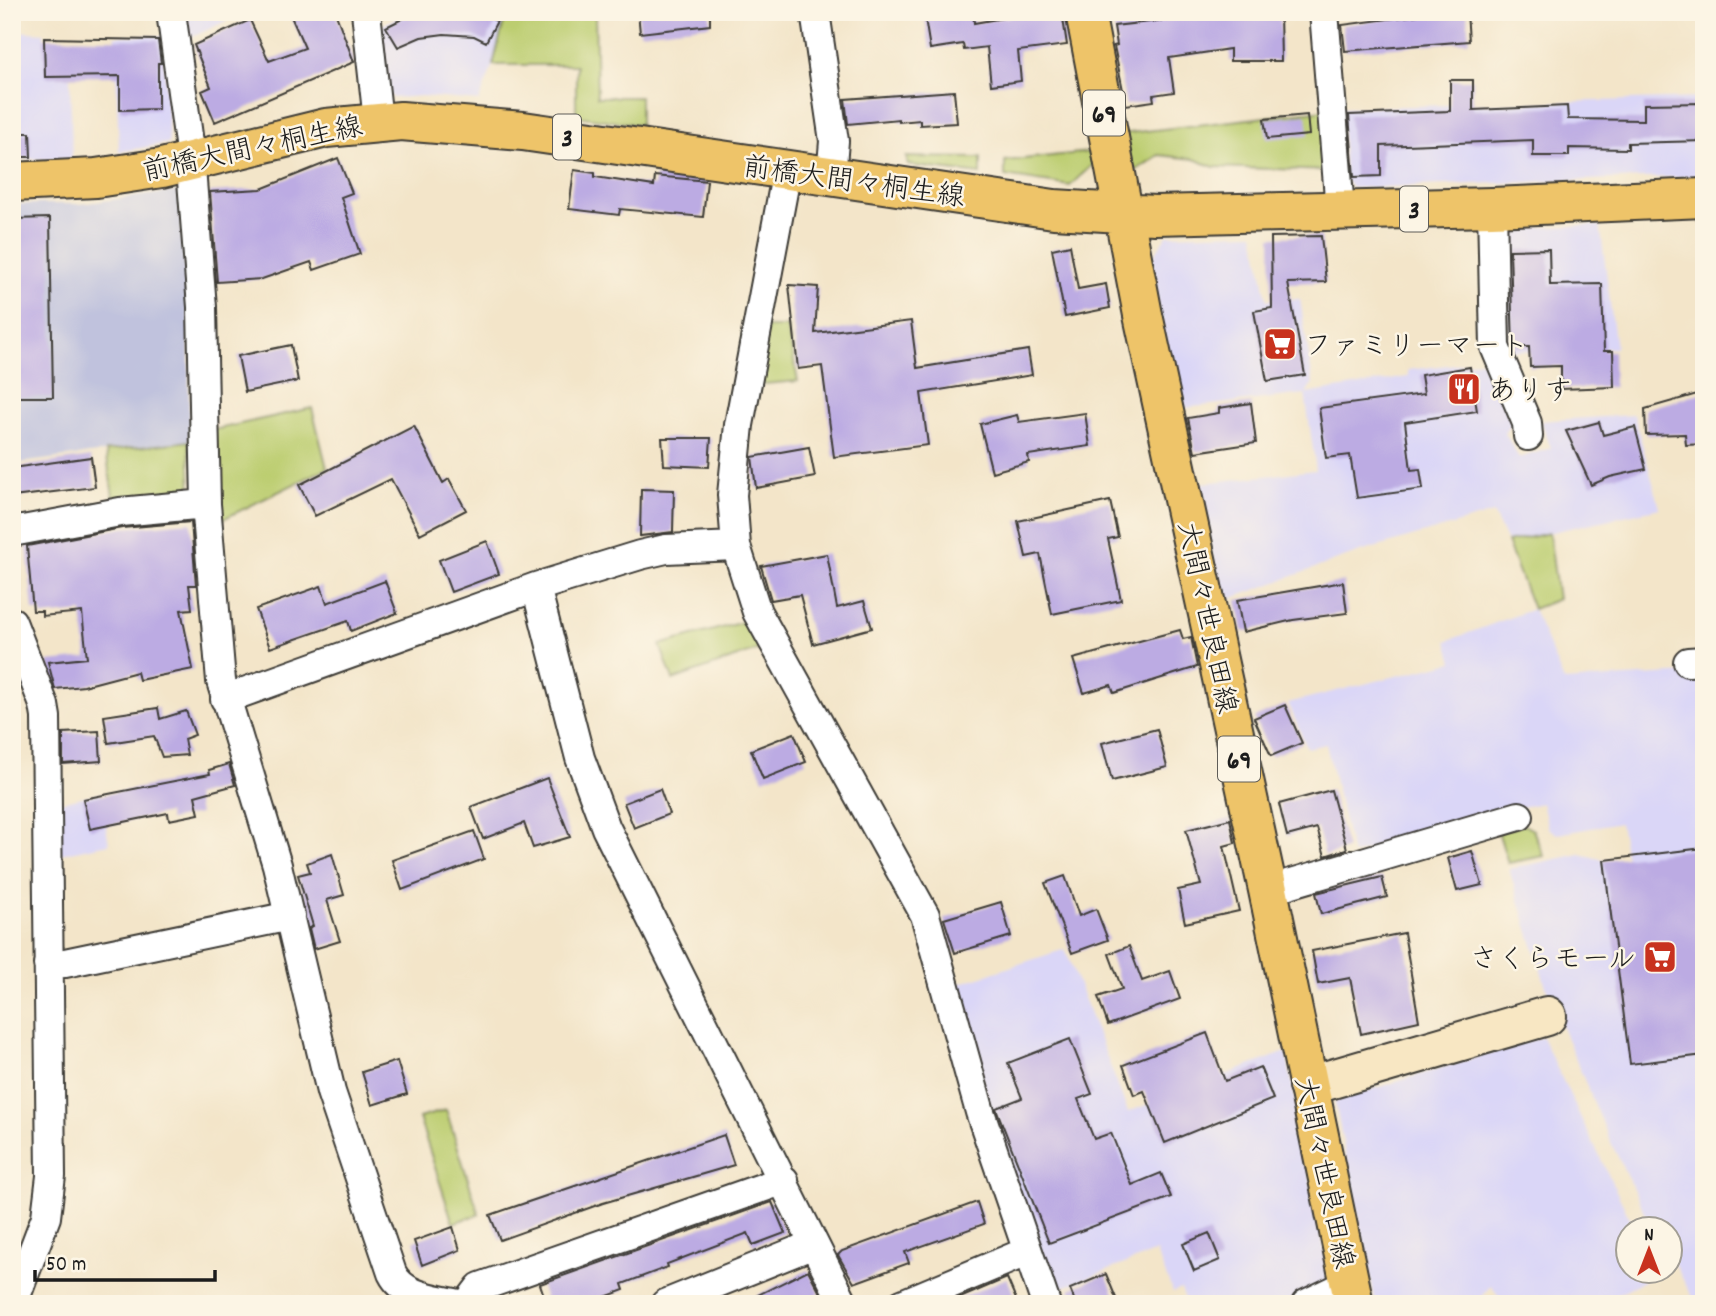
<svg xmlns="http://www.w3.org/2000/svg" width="1716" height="1316" font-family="Dekko,'Klee One',sans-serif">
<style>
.built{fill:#dad6f7}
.industrial{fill:#c0c2dd}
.green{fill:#bccd70;stroke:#6c7446;stroke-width:2}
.building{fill:#bcabe3}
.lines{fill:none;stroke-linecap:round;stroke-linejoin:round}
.street-casing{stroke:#3c3a36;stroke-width:32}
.secondary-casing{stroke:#3c3a36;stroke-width:42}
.primary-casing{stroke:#3c3a36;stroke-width:42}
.street{stroke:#fff;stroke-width:28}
.secondary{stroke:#f8e7c3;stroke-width:38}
.primary{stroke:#eec469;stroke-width:38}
.labels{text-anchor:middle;stroke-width:5;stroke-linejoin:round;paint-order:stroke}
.shield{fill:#fcf5e5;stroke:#5f5d58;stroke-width:2}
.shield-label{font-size:26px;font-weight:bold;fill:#1c1c1c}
.street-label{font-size:28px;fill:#1c1c1c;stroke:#fcf5e5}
.poi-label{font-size:28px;fill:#1c1c1c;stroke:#fcf5e5;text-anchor:start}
</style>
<rect width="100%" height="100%" fill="#fcf5e5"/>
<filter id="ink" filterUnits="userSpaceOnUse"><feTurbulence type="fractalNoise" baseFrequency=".0143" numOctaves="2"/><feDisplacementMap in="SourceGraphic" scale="14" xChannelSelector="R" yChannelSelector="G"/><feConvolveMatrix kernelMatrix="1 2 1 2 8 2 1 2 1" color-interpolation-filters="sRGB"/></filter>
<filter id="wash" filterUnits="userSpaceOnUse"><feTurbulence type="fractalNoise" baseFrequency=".00686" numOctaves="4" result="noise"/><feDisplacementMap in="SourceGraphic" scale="28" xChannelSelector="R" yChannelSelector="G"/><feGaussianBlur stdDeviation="1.57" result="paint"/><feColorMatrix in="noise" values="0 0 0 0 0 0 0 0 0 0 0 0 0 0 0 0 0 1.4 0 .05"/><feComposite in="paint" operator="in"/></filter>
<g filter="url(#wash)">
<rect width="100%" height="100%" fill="#f3e5c9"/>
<path class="built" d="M181 12H245L188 39Z
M409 12H489L505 17 493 65 479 101 421 96 393 98 388 93 380 26Z
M12 31 44 33 45 77H70L72 159H12Z
M115 36H163L169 143 119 152Z
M1704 98V176L1353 188 1345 180 1341 108Z
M1600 225 1616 348 1509 351 1503 238 1509 229Z
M1254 233 1267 300 1300 299 1313 383 1306 394 1408 377V370L1488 360 1516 419 1505 433 1519 458 1551 448 1541 421 1634 415 1660 508 1507 542 1493 513 1357 553 1224 601 1195 484 1316 470 1305 394 1176 409 1150 262 1167 235Z
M1533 609 1564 681 1704 672V1304H1696L1671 1257 1670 1228H1652L1608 1136 1549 996 1509 869 1580 854 1604 860 1626 857 1620 823 1557 834 1548 828 1542 803 1505 810 1352 855 1326 744 1307 748 1288 703 1453 662 1447 641Z
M100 793 109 844 55 855 56 803Z
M1065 949 1128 1112 1286 1052 1330 1279 1321 1287 1288 1304H1187L1181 1289 1173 1292 1156 1252 1053 1291 992 1114 955 985Z
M1542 1037 1634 1228H1628V1270L1654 1271 1656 1275 1596 1304H1505L1491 1286 1475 1304H1376L1335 1103 1337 1100Z"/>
<path class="industrial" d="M179 191 189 327V441L12 464V204H80Z"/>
<path class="green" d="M545 12H595L597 97H640V125L576 116V65H493L505 17Z
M1324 110 1329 171 1214 167 1194 159 1159 155 1135 171 1120 134Z
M1098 151V159L1070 186 1005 176V161Z
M906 157 981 158V174L908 165Z
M763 327H787L798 381 753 385Z
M312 408 327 468 217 522 213 430Z
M189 441 191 493 114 503 106 451Z
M1549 533 1558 599 1533 609 1507 542Z
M750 620 763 648 673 680 660 645Z
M1524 825 1533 830 1544 856 1508 863 1498 831Z
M446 1110 479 1214 453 1223 419 1118Z"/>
<g id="blocks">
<path class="building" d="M289 12H335L354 62 215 122 202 91 211 87 194 45 250 20 269 61 305 48Z
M416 12H475L497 21 486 42 474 36 444 34 421 37 398 47 386 27Z
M638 12H710V25L640 33Z
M924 12H973L974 23 1038 12H1062L1067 45 1018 51 1021 81 991 85 987 47 964 50 963 44 930 49Z
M1280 12 1281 61H1230V49L1169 58 1174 92 1153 95 1154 101 1126 105 1114 46 1117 45 1114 26 1230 13Z
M1418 12H1467L1469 41 1345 51 1342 25 1419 15Z
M44 38 158 40 161 63H158V109L120 110V76L45 77Z
M1450 80H1473V110L1567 106 1568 119 1644 120V104L1704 103V141L1628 143V149L1569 148V156H1533V140L1381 146V176L1354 177 1349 115 1450 111Z
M954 91 957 123 920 125V120L899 122V119L848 124 845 99Z
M1307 115 1309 135 1267 139 1264 119Z
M12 133H30L31 157H12Z
M338 158 352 193 341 197 360 254 314 270 311 262 262 279 217 282 210 192 261 189Z
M574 170 595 173V177L654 186 655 176 707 181 703 217 620 209 619 215 569 209Z
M50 218 53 397H12V219Z
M1321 236 1326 282 1288 283 1305 375 1267 381 1254 311 1272 308 1271 237Z
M1070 245 1078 289 1106 284 1110 308 1065 317 1052 249Z
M1549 249 1550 285 1602 284 1604 351H1613L1614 387 1561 389V366L1530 367 1529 347H1513L1510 250Z
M789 285 818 287 815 333 911 321 917 368 1028 350 1032 375 921 393 928 445 834 457 822 366 798 369Z
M291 345 298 381 245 392 238 356Z
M1470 367 1477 411 1405 422 1411 470 1420 469 1423 489 1357 498 1350 455 1326 458 1319 408 1424 394 1421 375Z
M1704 392V444L1686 445 1685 434 1646 435 1645 409Z
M1251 403 1256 443 1195 452 1188 418 1219 413V408Z
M1085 413 1090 446 1028 455 1029 462 992 472 980 424 1017 415 1019 422Z
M1599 422 1603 435 1635 427 1646 469 1610 477 1591 485 1566 431Z
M414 426 443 483 449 479 466 510 420 534 391 479 315 516 299 485Z
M662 438H711L709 467 664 465Z
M809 447 815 477 756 488 752 457Z
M91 457 95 487 12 497V468Z
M641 489 674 490 673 532 640 536Z
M1110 501 1118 537 1108 539 1121 600 1052 614 1040 554 1026 557 1018 521Z
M191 522 196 585H189L192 609 181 610 193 669 139 680 137 672 84 686 55 689 48 662 87 658 82 612 42 616V611H33L27 546 122 528Z
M487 541 499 574 451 592 439 560Z
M827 554 837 608 864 601 872 628 813 644 800 595 771 600 761 566Z
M385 581 397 613 351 631 348 621 270 648 256 609 321 586 327 603Z
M1343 582 1347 613 1293 620 1243 632 1237 600Z
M1180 630 1183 639 1191 637 1197 667 1114 693 1111 685 1084 693 1073 659Z
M1285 705 1302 743 1271 756 1254 718Z
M158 708 160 719 186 711 195 735 184 739 187 755 162 757 154 736 108 743 104 716Z
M1157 729 1167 767 1112 781 1102 743Z
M99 731 101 761 63 764V733Z
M794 733 806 762 763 779 751 750Z
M229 764 235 785 195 796 199 814 169 820 168 813 90 829 83 799 210 774 209 770Z
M547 778 570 837 533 848 524 823 483 839 471 807Z
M660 789 669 814 634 828 624 803Z
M1331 790 1347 849 1325 856 1317 828 1287 836 1279 804Z
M1230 819 1235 843 1224 846 1239 911 1185 923 1178 890 1201 885 1186 830Z
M474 831 484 859 402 890 392 860Z
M1704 848V1055L1630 1064 1604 860Z
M1472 851 1482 885 1457 891 1448 858Z
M332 854 344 895 327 900 340 941 314 949 309 928 313 926 298 875 310 872 307 863Z
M1065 876 1079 916 1096 909 1108 940 1072 953 1045 883Z
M1382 877 1387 897 1321 914 1316 893Z
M1001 902 1011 936 955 953 944 919Z
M1404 933 1419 1021 1361 1034 1350 978 1318 984 1312 951Z
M1129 946 1142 981 1170 971 1180 999 1108 1025 1098 997 1122 989 1109 954Z
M1207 1033 1225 1081 1260 1067 1273 1099 1165 1143 1144 1091 1134 1095 1123 1065Z
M1070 1039 1092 1094 1078 1099 1094 1139 1111 1133 1132 1185 1161 1173 1171 1197 1049 1243 996 1108 1022 1098 1008 1063Z
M397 1061 407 1094 372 1105 362 1072Z
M724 1135 734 1165 603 1203 500 1240 490 1215Z
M772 1202 785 1233 753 1245 748 1233 667 1264 668 1267 622 1284 624 1290 586 1304H547L540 1284Z
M977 1202 984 1224 905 1252 909 1263 854 1283 838 1255 842 1251Z
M453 1227 460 1250 422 1265 414 1241Z
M1209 1233 1220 1260 1194 1271 1183 1244Z
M808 1270 820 1293 796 1304H740Z
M1106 1274 1116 1298 1103 1304H1076L1070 1289Z
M1007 1278 1018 1304H946Z"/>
</g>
</g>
<g filter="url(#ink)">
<use href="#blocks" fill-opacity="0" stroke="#3c3a36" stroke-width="2"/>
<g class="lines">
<defs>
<path id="street" d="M171 12 189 143 202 307 206 504 221 681 277 865 331 1092 392 1273C404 1297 434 1298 459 1304
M366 12 378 121
M815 12 834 141 831 177
M1324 12 1340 210
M787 170 739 425 732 495 736 546 757 612 925 915 980 1112 1046 1304
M1492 207 1495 347 1527 423 1528 436
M12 532 120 512 206 504
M536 587 580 758 606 828 844 1304
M12 622 44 705 46 717 51 1176 46 1217 13 1304
M1688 662 1704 661
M225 699 536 587 640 555 666 549 736 546
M1268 890 1519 816
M48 964 65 963 290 916
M467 1304 480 1287 784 1180
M665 1304 814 1244
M902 1304 1026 1252
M1306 1304 1350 1283"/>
<path id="secondary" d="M1308 1086 1547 1016"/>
<path id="primary" d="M1085 12 1143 315 1268 890 1354 1304
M12 182 96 178 162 168 326 128 401 121 523 131 1054 209 1155 215 1492 207 1704 198"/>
</defs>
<use href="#street" class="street-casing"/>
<use href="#secondary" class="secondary-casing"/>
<use href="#primary" class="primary-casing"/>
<use href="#street" class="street"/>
<use href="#secondary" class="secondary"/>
<use href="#primary" class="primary"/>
</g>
</g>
<defs>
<symbol id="supermarket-square" viewBox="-11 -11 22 22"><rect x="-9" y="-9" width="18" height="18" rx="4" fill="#c8321e" stroke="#fcf5e5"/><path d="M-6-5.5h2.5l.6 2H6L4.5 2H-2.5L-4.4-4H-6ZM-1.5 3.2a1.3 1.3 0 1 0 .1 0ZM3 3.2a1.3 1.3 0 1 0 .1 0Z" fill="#fff"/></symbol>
<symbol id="restaurant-square" viewBox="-11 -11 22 22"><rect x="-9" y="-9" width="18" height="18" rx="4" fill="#c8321e" stroke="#fcf5e5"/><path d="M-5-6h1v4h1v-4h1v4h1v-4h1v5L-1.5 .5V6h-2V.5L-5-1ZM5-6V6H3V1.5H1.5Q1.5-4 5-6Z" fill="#fff"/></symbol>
</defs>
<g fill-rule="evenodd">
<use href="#supermarket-square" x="1261" y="325" width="38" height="38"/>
<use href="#restaurant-square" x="1445" y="370" width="38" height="38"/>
<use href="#supermarket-square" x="1641" y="938" width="38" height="38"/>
</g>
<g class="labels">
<g class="shield">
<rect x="1083" y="90.5" width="42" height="45" rx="5"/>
<rect x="553" y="114.5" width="28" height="45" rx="5"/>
<rect x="1400" y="186.5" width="28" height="45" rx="5"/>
<rect x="1218" y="736.5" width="42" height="45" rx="5"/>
</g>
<g class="shield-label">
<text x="1104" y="122">69</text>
<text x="567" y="146">3</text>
<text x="1414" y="218">3</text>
<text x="1239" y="768">69</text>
</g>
<g class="street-label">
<text transform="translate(252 147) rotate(-12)" y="10">前橋大間々桐生線</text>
<text transform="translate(854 180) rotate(8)" y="10">前橋大間々桐生線</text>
<text transform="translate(1209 617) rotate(78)" y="10">大間々世良田線</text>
<text transform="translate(1326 1172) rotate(78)" y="10">大間々世良田線</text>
</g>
<g class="poi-label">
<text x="1304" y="354">ファミリーマート</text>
<text x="1488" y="399">ありす</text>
<text x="1636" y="967" text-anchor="end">さくらモール</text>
</g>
</g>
<rect width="1716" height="1316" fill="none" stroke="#fcf5e5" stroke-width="42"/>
<g transform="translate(1649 1250)"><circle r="33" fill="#fcf5e5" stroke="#a29e95" stroke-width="2"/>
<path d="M0-5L12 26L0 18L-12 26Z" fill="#c8321e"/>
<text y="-10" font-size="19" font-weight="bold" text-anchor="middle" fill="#1c1c1c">N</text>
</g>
<path d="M35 1270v10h180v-10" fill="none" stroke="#1c1c1c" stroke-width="3.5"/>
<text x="46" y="1270" font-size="21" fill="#1c1c1c" stroke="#fcf5e5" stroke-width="5" paint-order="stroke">50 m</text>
</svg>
